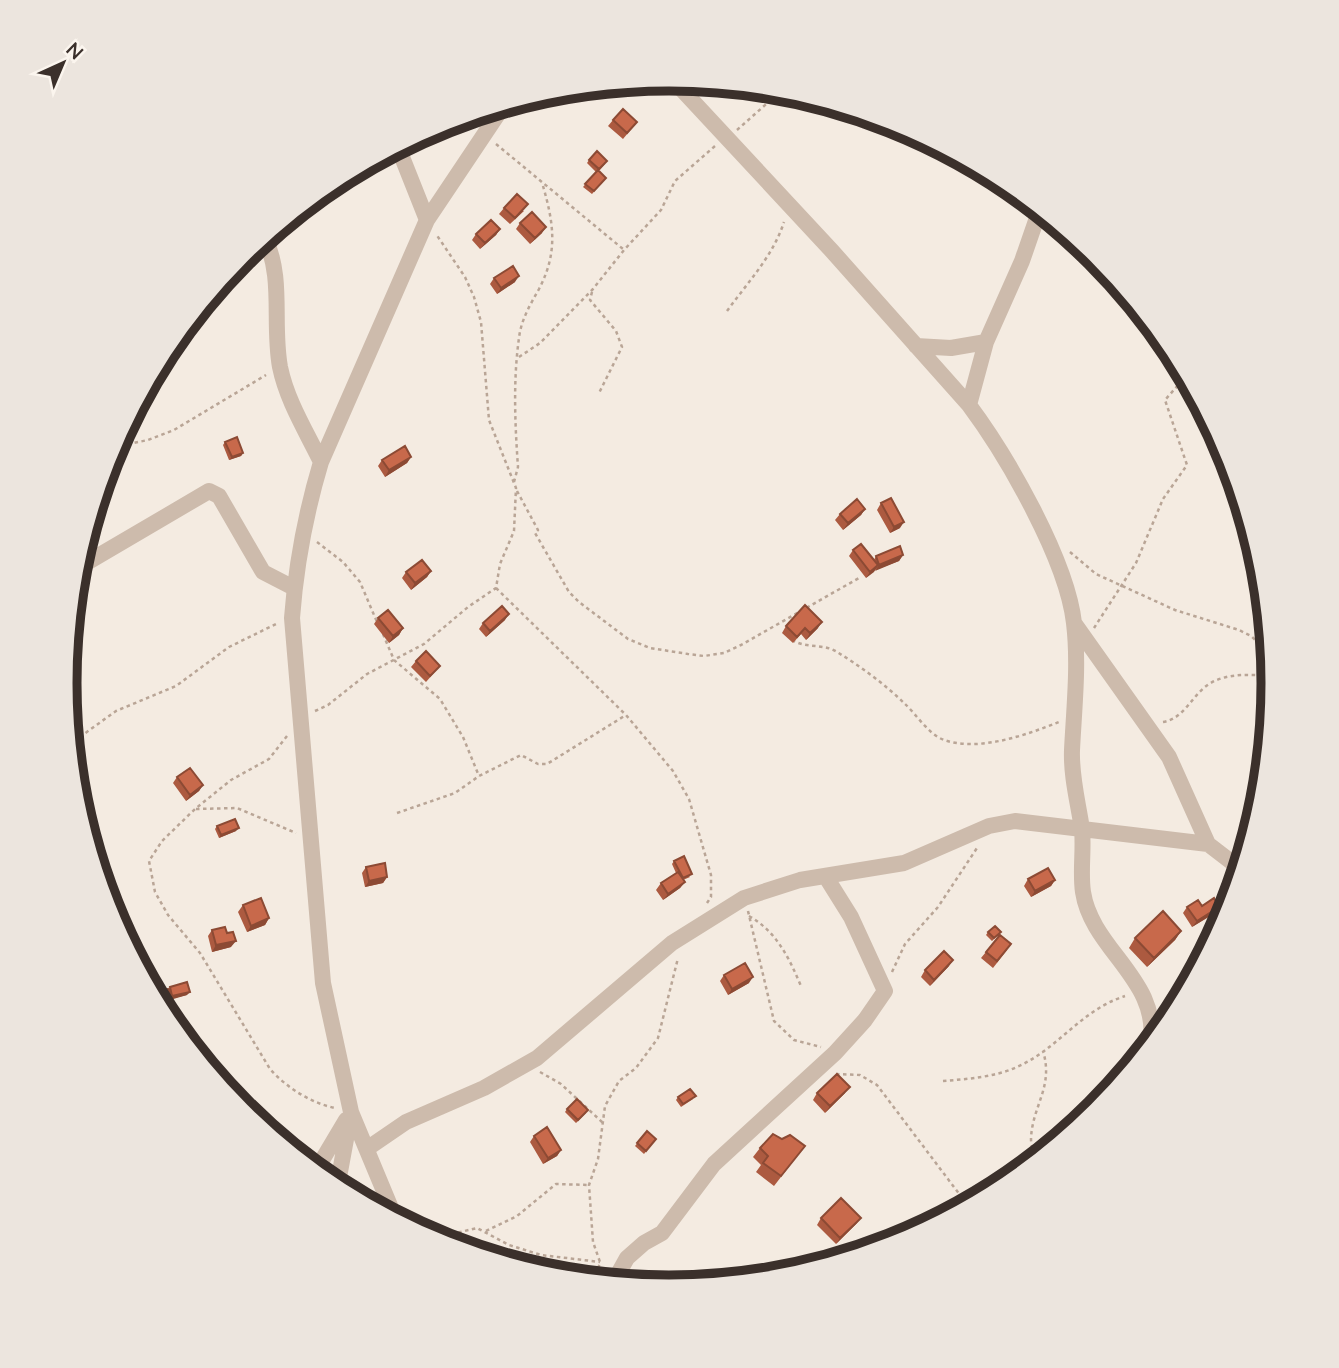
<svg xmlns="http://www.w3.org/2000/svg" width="1339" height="1368" font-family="Lato,sans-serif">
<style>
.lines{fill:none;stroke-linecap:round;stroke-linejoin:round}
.path{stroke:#b9a596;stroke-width:2.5;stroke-dasharray:3.5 3.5;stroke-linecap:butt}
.street{stroke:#cdbbac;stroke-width:16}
.wall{fill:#ac5a40}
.shaded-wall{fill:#8c4a34}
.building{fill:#c8694b;stroke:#8c4a34;stroke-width:2}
.rim{fill:none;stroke:#3b302b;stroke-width:9}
</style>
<rect width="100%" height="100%" fill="#f4ebe1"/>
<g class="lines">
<path class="path" d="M737 130 782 90
M496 144 623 249
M323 189 386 158
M592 292 590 300 616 331 622 347 599 393
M727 311C748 282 773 256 784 222
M519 357 540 343 593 289 624 250 661 210 675 181 715 146
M114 447 148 440 174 430 266 375
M514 482 518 467C515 425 513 380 519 338 521 320 530 305 539 289 558 253 554 224 543 186
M517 491 538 530 535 533 569 592 579 602 628 639 650 648 688 654 704 656 724 653 741 645 859 578
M317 542 343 562 360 582 377 622
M1070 552 1096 574 1175 610 1239 630 1251 636 1271 654
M496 588 626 715 673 771 689 799 711 875V897L707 903
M1094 628 1136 563 1163 499 1187 465 1165 400 1187 375
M383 634 394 660 440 699 463 737 479 776
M792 640C807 649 823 643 837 652 860 666 886 685 905 704 917 715 928 734 944 740 979 752 1026 735 1059 722
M315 711 328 705 367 674 424 644 468 607 496 588 500 564 514 531 516 488 489 420 481 322 474 297 465 277 436 234
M1163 722C1184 719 1192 695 1209 684 1228 672 1252 675 1274 676
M287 736 269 759 231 780 195 809 162 841 149 861 155 892 168 915 200 953 270 1069C287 1088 311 1103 335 1108
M71 748 84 734 116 711 176 686 229 647 276 624
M196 809 237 808 296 833
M397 813 455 793 479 776 521 755 538 764H547L626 715
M748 911 774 1021 794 1040 821 1047
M749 916C777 932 789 958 801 986
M892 972 905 944 938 907 977 848
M540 1072 561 1084 602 1122
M836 1074 860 1075 877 1085 960 1195 972 1205
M943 1081C968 1079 995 1077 1017 1067 1058 1049 1081 1010 1125 996
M1036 1162C1035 1155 1031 1146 1031 1139 1032 1106 1054 1087 1043 1051
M486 1231 517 1216 556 1184 589 1185
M431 1239 477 1228 509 1245 541 1255 600 1262
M599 1281 596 1277 600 1262 593 1242 589 1185 598 1159 605 1106 619 1081 636 1068 658 1038 678 958"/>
<path class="street" d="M673 80 832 251 969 405C1007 456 1067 560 1074 623 1079 664 1074 709 1072 750 1071 777 1078 802 1082 829 1084 850 1080 872 1083 892 1092 951 1163 981 1150 1047
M398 147 427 220
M265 238C284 279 272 323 280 367 287 401 306 431 321 462
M916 346 951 348 986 342
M969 405 986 342 1022 261 1040 209
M76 569 209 491 219 496 263 572 294 588
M1074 623 1169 757 1208 844 1234 864 1243 867
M164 1014 165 1012
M368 1148 406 1122 484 1088 537 1058 672 943 744 898 800 880 904 863 989 826 1015 821 1208 844
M315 1172 346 1120
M337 1188 351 1112
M999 1190 1011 1182
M396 1220 351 1112 323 983 292 618C296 565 306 512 321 462L427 220 504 105
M613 1283 627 1258 644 1243 662 1233 714 1164 835 1053 865 1020 885 991 851 917 826 877"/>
</g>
<path class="wall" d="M630 83 624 90 618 84Z
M613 120 637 122 623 139 608 126Z
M589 160 605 164 599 171 606 178 592 194 583 187 596 172 587 163Z
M504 208 524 211 510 224 499 214Z
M520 223 542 233 530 244 516 229Z
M500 229 496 235 480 249 472 240 476 234Z
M494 278 515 282 497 294 490 284Z
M225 442 243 453 241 456 229 460 223 445Z
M411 457 407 463 385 477 378 466 382 460Z
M881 503 900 528 890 533 877 510Z
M865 509 861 515 843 530 835 520 840 514Z
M853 550 874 560 876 556 903 555 899 561 875 570 866 578 849 556Z
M431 571 427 577 411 590 402 578 406 572Z
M378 618 403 628 399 635 389 643 374 624Z
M505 620 486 637 479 629 483 623Z
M786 626 818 628 806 640 801 634 793 643 782 633Z
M416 661 440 666 426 682 411 667Z
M177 777 203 785 199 791 186 801 173 783Z
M217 826 236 831 219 838 215 829Z
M674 861 690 877 683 880 685 882 680 888 663 900 656 890 661 883 676 873 672 864Z
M366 867 387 877 383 883 365 887 362 873Z
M1028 879 1055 880 1051 886 1031 897 1024 886Z
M243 905 269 918 265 925 247 932 238 912Z
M1202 906 1215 913 1192 927 1183 913 1187 907Z
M212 930 227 933 231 947 212 952 208 936Z
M1181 931 1175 940 1147 967 1129 948 1135 938Z
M988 932 998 935 992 941 986 935Z
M1000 935 1007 950 993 968 981 958Z
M949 966 930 986 921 977 925 970Z
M724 975 749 983 728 995 720 981Z
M170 987 187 995 170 999 168 1001 161 1003 159 994 161 991 168 990Z
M817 1093H845L825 1113 813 1100Z
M678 1097 693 1099 681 1107 676 1100Z
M567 1109 586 1113 576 1123 565 1112Z
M647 1131 656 1139 644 1154 635 1146Z
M534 1136 561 1150 557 1156 543 1164 530 1142Z
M782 1139 805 1146 774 1186 756 1172 761 1165 753 1157 760 1148Z
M821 1218H861L856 1224 836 1244 817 1225Z"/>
<path class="shaded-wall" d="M546 227 542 233 530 244 535 238Z
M500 229 496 235 480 249 485 243Z
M519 276 515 282 497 294 501 288Z
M243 453 241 456 229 460 232 457Z
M411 457 407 463 385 477 389 470Z
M865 509 861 515 843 530 848 523Z
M904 522 900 528 890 533 894 527Z
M903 555 899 561 875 571 879 565Z
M878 565 874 572 866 578 870 572Z
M431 571 427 577 411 590 415 583Z
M509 614 505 620 486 637 490 631Z
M822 622 818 628 806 640 810 633Z
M403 628 399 635 389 643 393 636Z
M203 785 199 791 186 801 190 795Z
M239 828 236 831 219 838 221 835Z
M387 877 383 883 365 887 369 881Z
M1055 880 1051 886 1031 897 1035 891Z
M685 882 680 888 663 900 668 894Z
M1219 907 1215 913 1192 927 1197 921Z
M269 918 265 925 247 932 251 926Z
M1181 931 1175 940 1147 967 1154 958Z
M236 941 231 947 212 952 216 945Z
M953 960 949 966 930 986 934 980Z
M753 977 749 983 728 995 732 989Z
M190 992 187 995 170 1000 172 996Z
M850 1087 845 1093 825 1113 830 1106Z
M561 1150 557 1156 543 1164 548 1158Z
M861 1218 856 1224 836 1244 840 1238Z"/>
<path class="building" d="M623 109 637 122 627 133 613 120Z
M597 151 607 161 599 169 589 160Z
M598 170 606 178 594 191 585 184Z
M517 194 528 204 515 218 504 208Z
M532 212 546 227 535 238 520 223Z
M491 220 500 229 485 243 476 234Z
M513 266 519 276 501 288 494 278Z
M237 437 243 453 232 457 225 442Z
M405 446 411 457 389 470 382 460Z
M891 498 904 522 894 527 881 503Z
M857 499 865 509 848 523 840 514Z
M861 544 878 565 870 572 853 550Z
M900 546 903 555 879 565 876 556Z
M422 560 431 571 415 583 406 572Z
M805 605 822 622 810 633 805 628 797 637 786 626Z
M502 606 509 614 490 631 483 623Z
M388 610 403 628 393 636 378 618Z
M426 651 440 666 430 676 416 661Z
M190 768 203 785 190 795 177 777Z
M235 819 239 828 221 835 217 826Z
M684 856 692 874 683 878 674 861Z
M385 863 387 877 369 881 366 867Z
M1048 868 1055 880 1035 891 1028 879Z
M678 872 685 882 668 894 661 883Z
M261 898 269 918 251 926 243 905Z
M1214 898 1219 907 1197 921 1187 907 1198 900 1202 906Z
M1163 911 1181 931 1154 958 1135 938Z
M995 926 1001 932 994 938 988 932Z
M225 927 227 933 233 932 236 941 216 945 212 930Z
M1000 935 1011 944 997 961 986 952Z
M944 951 953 960 934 980 925 970Z
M745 963 753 977 732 989 724 975Z
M187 982 190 992 172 996 170 987Z
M168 989 171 998 163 1000 161 991Z
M837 1074 850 1087 830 1106 817 1093Z
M690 1089 696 1096 683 1104 678 1097Z
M577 1099 588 1110 578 1120 567 1109Z
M547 1127 561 1150 548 1158 534 1136Z
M647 1131 656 1139 646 1151 637 1143Z
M773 1134 782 1139 790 1135 805 1146 781 1176 763 1163 768 1156 760 1148Z
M841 1198 861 1218 840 1238 821 1218Z"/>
<path d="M0 0H1339V1368H0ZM77 683a592 592 0 1 1 1184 0a592 592 0 1 1-1184 0Z" fill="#ece5de" fill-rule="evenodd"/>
<path class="rim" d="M77 683a592 592 0 1 1 1184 0a592 592 0 1 1-1184 0Z"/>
<g transform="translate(63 63) rotate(44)" stroke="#fbf5ee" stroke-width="5" paint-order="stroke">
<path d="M0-5L12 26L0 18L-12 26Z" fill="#3b302b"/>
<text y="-10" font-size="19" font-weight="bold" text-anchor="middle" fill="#3b302b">N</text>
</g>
</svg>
